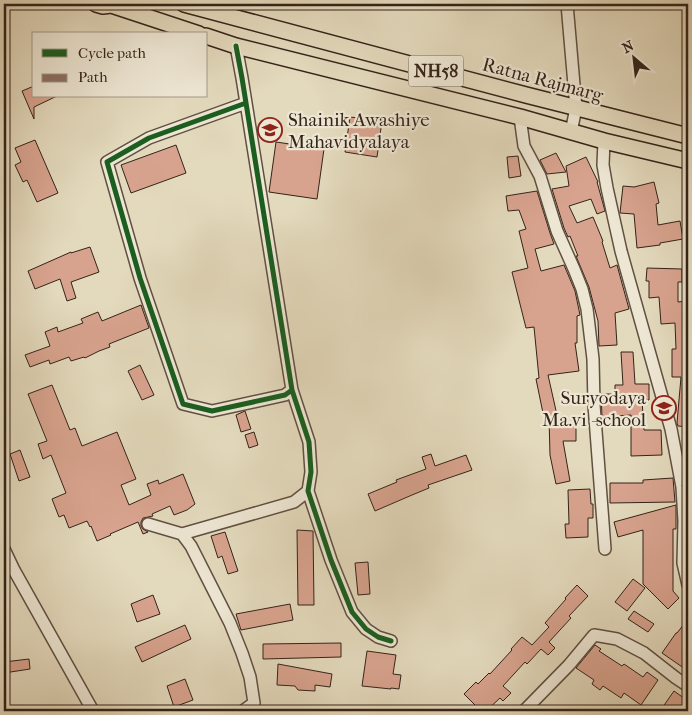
<svg xmlns="http://www.w3.org/2000/svg" width="692" height="715" font-family="'IM FELL French Canon',serif">
<style>
.building{fill:#d8a38e;stroke:#342319}
.lines{fill:none;stroke-linecap:round;stroke-linejoin:round}
.minor-casing{stroke:#605042;stroke-width:14}
.major-casing{stroke:#342319;stroke-width:18}
.minor{stroke:#ede6d3;stroke-width:11}
.major{stroke:#e3d9bc;stroke-width:15}
.quiet{stroke:#8d6e63;stroke-width:4;stroke-dasharray:8 4;stroke-linecap:butt}
.cycleway-casing{stroke:#ede6d3;stroke-width:8}
.cycleway{stroke:#1b5e20;stroke-width:5}
.labels{text-anchor:middle;stroke-width:4.5;stroke-linejoin:round;paint-order:stroke}
.shield{fill:#ede6d3;stroke:#6c5e51;stroke-width:1}
.shield-label{font-size:18px;font-weight:bold;fill:#342319}
.street-label{font-size:19px;fill:#342319;stroke:#ede6d3}
.poi-label{font-size:19px;fill:#342319;stroke:#ede6d3;text-anchor:start}
</style>
<rect width="100%" height="100%" fill="#e3d9bc"/>
<filter id="stains"><feTurbulence type="fractalNoise" baseFrequency=".004" numOctaves="4"/><feColorMatrix values="0 0 0 0 .2 0 0 0 0 .09 0 0 0 0 .02 0 0 0 .5 -.17"/></filter>
<radialGradient id="worn" r=".72"><stop offset=".6" stop-color="#630" stop-opacity="0"/><stop offset="1" stop-color="#630" stop-opacity=".3"/></radialGradient>
<path class="building" d="M34 86V96H57L34 107V119L22 91Z
M350 117 382 121 377 157 345 152Z
M35 140 58 193 37 202 27 180 23 182 15 165 21 162 15 148Z
M276 142 324 149 317 199 269 192Z
M176 145 186 173 131 193 121 165Z
M556 153 566 172 547 174 540 160Z
M518 156 521 176 509 178 507 157Z
M586 157 598 182H597L605 211 597 214 591 199 569 206 577 223 593 217 603 241 602 242 610 268 617 265 629 309 615 313 617 345 599 346 598 321 589 287 576 256H578L570 236 568 237 564 228 552 189 569 186 566 166Z
M654 182 659 203 656 204 658 225 680 221 683 239 660 243V245L637 248 634 214 620 213 623 186 634 187Z
M537 191 550 233 554 244 535 249 541 271 564 265 575 291 580 315 577 316V343H575L579 371 548 375 559 424 576 423V441H563L570 481 556 484 550 455 549 417 544 418 536 379 539 378 534 327 526 328 512 272 528 268 519 231 526 229 519 210 508 211 506 196Z
M90 247 99 272 71 282 76 298 67 301 60 279 35 289 28 271 71 252V253Z
M647 268 682 269V282H678V302L687 301 688 427 678 426 677 423 681 377H672V349H676L675 323 661 324 659 297 649 298V281H646Z
M141 305 149 328 109 344 110 347 99 351 85 358 84 357 71 361 69 357 50 364 49 360 30 367 25 355 50 346 45 332 57 327 58 332 83 323 81 319 98 312 102 321Z
M621 352H633L635 384H649V400H642L644 430H661L662 455 631 456V415L602 417 601 394H615V385H623Z
M140 365 154 395 142 400 128 371Z
M52 385 70 430 75 428 82 446 117 432 136 479 121 485 129 505 151 495 147 484 158 480 159 484 183 474 195 504 187 510 174 515 170 506 152 514 153 516 143 518 141 522V526L143 529 148 532 143 534 138 522 110 534 111 535 97 541 91 526 90 527 87 521 69 528 64 515 59 517 52 499 66 493 51 455 43 459 38 444 47 441 28 394Z
M245 411 251 429 241 432 236 415Z
M254 432 258 445 249 448 245 435Z
M20 450 30 477 19 481 10 454Z
M431 454 435 466 466 455 472 470 428 485 429 488 412 495 375 511 368 494 397 482 396 480 426 469 422 457Z
M673 478 675 502 610 503V483H643V480Z
M590 489 591 504H593V518H588V537L566 538 565 524H569L568 490Z
M676 505V529H673V591L679 598 668 609 643 584V530L618 537 614 522Z
M297 530 313 531 314 605H298Z
M225 532 238 571 228 574 222 556 218 558 211 536Z
M368 562 370 594 358 595 355 563Z
M633 579 645 588 627 611 615 602Z
M577 585 588 596 569 616 571 618 549 642 555 648 548 655 541 649 527 664 525 662 503 686 511 693 503 701 500 698 486 711H481L464 694 476 682 478 684 489 673 490 674 512 650 511 649 522 637 532 645 549 627 545 623 566 599 565 598Z
M153 595 160 614 137 622 131 604Z
M290 604 293 620 241 630 236 614Z
M634 611 654 624 648 632 628 619Z
M688 619V671L662 653 676 633H677Z
M185 625 191 639 142 662 135 647Z
M341 643V657L263 659V644Z
M595 645 601 649 599 651 622 666 624 664 643 677 647 672 658 680 641 705 624 693 621 698 603 686 600 690 592 684 594 680 576 668Z
M367 651 396 655 393 674 401 675 399 689 391 688V689L362 686Z
M29 659 30 669 4 673V662Z
M278 664 332 674 330 687 315 685V691L298 690 295 686 277 685Z
M185 679 193 700 174 707 167 686Z
M674 691 688 701V704L683 711H660Z"/>
<g class="lines">
<defs>
<path id="minor" d="M567 4 576 108 571 132
M236 46 242 78 292 390 309 442 311 472 308 491 331 560 352 612 366 629 378 637 391 641
M246 103 149 138 107 162 140 278 183 404 212 411 285 395 292 390
M520 117 524 146 540 176 557 231 574 269 582 289 587 309 593 359 594 405 605 549
M604 141 603 165 607 188 621 251 671 429 682 487 684 521 683 563 688 585
M148 524 182 534 294 502 308 491
M182 534 191 546 230 623 242 653 250 677 254 703 243 711
M4 549 14 570 93 711
M524 711 569 665 594 635 617 639 644 653 676 678 688 686"/>
<path id="major" d="M96 4 103 6 111 5 199 34
M184 4 526 95 688 136
M206 36 236 46 520 117 604 141 688 161"/>
</defs>
<use href="#minor" class="minor-casing"/>
<use href="#major" class="major-casing"/>
<use href="#minor" class="minor"/>
<use href="#major" class="major"/>
<path class="quiet" d="M682 487 688 485"/>
<defs>
<path id="cycleway" d="M236 46 242 78 292 390 309 442 311 472 308 491 331 560 352 612 366 629 378 637 391 641
M246 103 149 138 107 162 140 278 183 404 212 411 285 395 292 390"/>
</defs>
<use href="#cycleway" class="cycleway-casing"/>
<use href="#cycleway" class="cycleway"/>
</g>
<defs>
<symbol id="school-ring" viewBox="-11 -11 22 22"><circle r="9.5" fill="#ede6d3" stroke="#8f2418" stroke-width="1.5"/><path d="M0-5L7-2L0 1L-7-2ZM-4 1L0 2.5L4 1V4Q0 6-4 4Z" fill="#8f2418"/></symbol>
</defs>
<g fill-rule="evenodd">
<use href="#school-ring" x="256" y="116" width="28" height="28"/>
<use href="#school-ring" x="650" y="394" width="28" height="28"/>
</g>
<g class="labels">
<rect class="shield" x="408.5" y="55.5" width="55" height="31" rx="4"/>
<g class="shield-label">
<text x="436" y="77">NH58</text>
</g>
<g class="street-label">
<text transform="translate(543 79) rotate(15)" y="7">Ratna Rajmarg</text>
</g>
<g class="poi-label">
<text x="288" y="126">Shainik Awashiye<tspan x="288" dy="22">Mahavidyalaya</tspan></text>
<text x="646" y="404" text-anchor="end">Suryodaya<tspan x="646" dy="22">Ma.vi -school</tspan></text>
</g>
</g>
<rect width="692" height="715" fill="none" stroke="#e3d9bc" stroke-width="20"/>
<rect x="5" y="5" width="682" height="705" fill="none" stroke="#342319" stroke-width="2.5"/>
<rect x="10" y="10" width="672" height="695" fill="none" stroke="#342319"/>
<rect x="32" y="32" width="175" height="65" fill="#ede6d3" stroke="#a39889"/>
<rect x="42" y="49" width="25" height="8" fill="#1b5e20" stroke="#a39889"/>
<text x="78" y="58" font-size="15" fill="#342319">Cycle path</text>
<rect x="42" y="74" width="25" height="8" fill="#8d6e63" stroke="#a39889"/>
<text x="78" y="82" font-size="15" fill="#342319">Path</text>
<g transform="translate(634 58) rotate(332)" stroke="#ede6d3" stroke-width="4" paint-order="stroke">
<path d="M0-4L9 19L0 12L-9 19Z" fill="#342319"/>
<text y="-8" font-size="14" font-weight="bold" text-anchor="middle" fill="#342319">N</text>
</g>
<rect width="100%" height="100%" filter="url(#stains)"/>
<rect width="100%" height="100%" fill="url(#worn)"/>
</svg>
